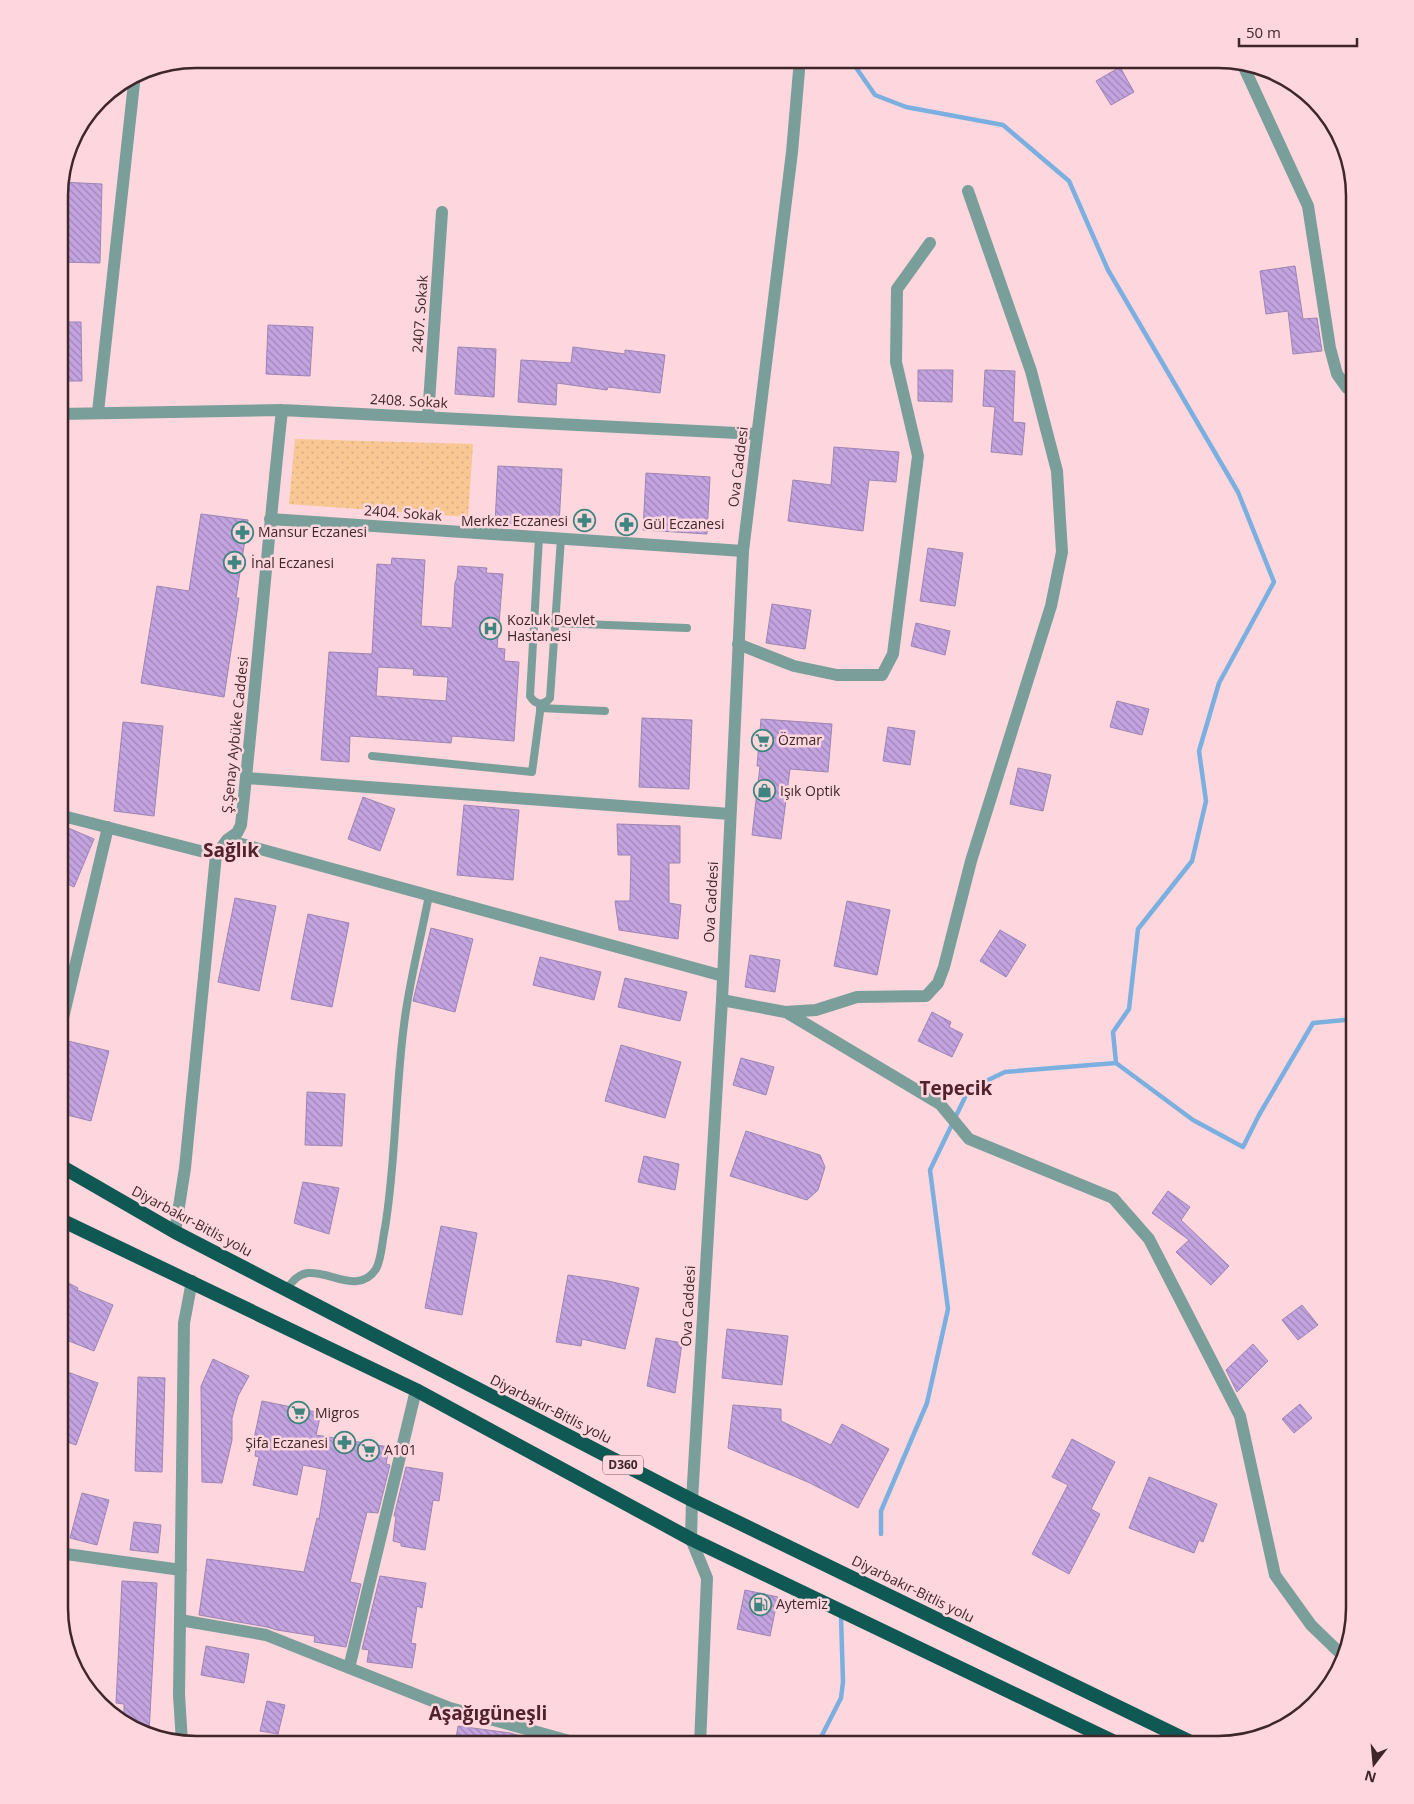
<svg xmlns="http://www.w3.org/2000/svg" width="1414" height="1804" font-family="'Open Sans',sans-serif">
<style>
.park{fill:url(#park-dots)}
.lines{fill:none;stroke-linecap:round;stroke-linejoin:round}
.stream{stroke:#7bafe0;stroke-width:4.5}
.building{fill:url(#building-back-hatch);stroke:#9d85b3;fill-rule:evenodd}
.service{stroke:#7a9e9a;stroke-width:8}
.minor{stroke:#7a9e9a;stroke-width:12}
.tertiary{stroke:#7a9e9a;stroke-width:12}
.trunk{stroke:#105853;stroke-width:14}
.labels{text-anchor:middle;stroke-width:5;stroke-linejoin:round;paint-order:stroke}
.shield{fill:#fdd7dd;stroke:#775b60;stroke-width:1}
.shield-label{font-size:12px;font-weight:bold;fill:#3e262b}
.street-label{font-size:14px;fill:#3e262b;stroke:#fdd7dd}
.poi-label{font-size:14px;fill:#3e262b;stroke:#fdd7dd;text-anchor:start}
.district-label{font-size:19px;font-weight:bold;fill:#51212c;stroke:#fdd7dd}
.rim{fill:none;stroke:#3e262b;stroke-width:2.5}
</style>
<defs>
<pattern id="park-dots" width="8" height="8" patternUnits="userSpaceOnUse" patternTransform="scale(1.25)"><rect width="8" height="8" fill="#f9c793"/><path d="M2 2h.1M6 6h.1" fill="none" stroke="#d6ab7f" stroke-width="1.8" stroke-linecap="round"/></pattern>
<pattern id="building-back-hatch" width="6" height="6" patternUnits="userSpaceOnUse" patternTransform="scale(1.25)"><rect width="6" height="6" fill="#c3a4e0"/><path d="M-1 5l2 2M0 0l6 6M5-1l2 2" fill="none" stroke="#a085b6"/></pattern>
</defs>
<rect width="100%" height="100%" fill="#fdd7dd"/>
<path class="park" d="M295 439 473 444 468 517 289 504Z"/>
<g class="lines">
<path class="stream" d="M850 59 875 95 906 107 1003 125 1069 181 1108 270 1238 492 1274 582 1219 683 1199 751 1206 801 1192 861 1138 929 1129 1009 1113 1032 1116 1063
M881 1534V1511L927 1403 948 1309 930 1170 969 1089 1005 1072 1116 1063 1193 1120 1243 1147 1259 1115 1313 1023 1355 1019
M817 1745 841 1698 843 1682 841 1616"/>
</g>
<path class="building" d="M1120 67 1134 92 1111 105 1096 81Z
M60 182 102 184 100 263 59 262Z
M1295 266 1303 319 1317 318 1322 351 1293 354 1288 311 1266 314 1260 271Z
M59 322H81L82 381H59Z
M268 325 313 327 310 376 266 374Z
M458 347 496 349 494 397 455 394Z
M573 347 625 354V350L665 355 660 393 608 387 607 390 557 383 556 405 518 402 521 360 571 363Z
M918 370H953L952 402 918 401Z
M985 370 1015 371 1013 422 1025 423 1022 455 991 452 995 407 983 406Z
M834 447 899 452 896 482 869 480 863 531 788 521 793 480 831 485Z
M498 466 562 469 559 526 495 523Z
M646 473 710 477 707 534 643 530Z
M201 514 248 520 236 598H239L224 697 141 683 157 586 189 591Z
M928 548 963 553 955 606 920 601Z
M392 558 425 560 421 626 452 628 455 583 457 578 458 566 487 568 486 573 503 574 497 648 505 649 504 661 519 662 514 741 452 736 451 743 350 736 349 762 321 760 329 652 372 654 377 564 391 565ZM378 667 414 669 413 675 448 677 446 701 376 696Z
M772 604 811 610 805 649 766 643Z
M916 623 950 631 945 655 911 646Z
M1117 701 1149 709 1142 735 1110 727Z
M642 718 692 720 689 789 639 787Z
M761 719 832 724 828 772 790 769 781 839 752 835 760 766H757Z
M123 722 163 726 154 816 114 811Z
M888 727 915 731 910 765 883 761Z
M1018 768 1051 775 1043 811 1010 804Z
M363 797 395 809 380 851 348 839Z
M464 805 519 810 513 880 457 875Z
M617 824 680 826V863H669V903L681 905 678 939 619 930 615 901H630L631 855H618Z
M66 827 94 839 74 887 59 880V845Z
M235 898 276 906 259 991 218 982Z
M847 901 890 910 877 975 834 966Z
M308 914 349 923 332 1007 291 999Z
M431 928 473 939 455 1012 413 1001Z
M1000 930 1026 945 1006 977 980 961Z
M750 955 780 960 775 992 745 987Z
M540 957 601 972 594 1000 533 985Z
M625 978 687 992 680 1021 618 1007Z
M932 1012 951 1022 949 1027 963 1034 952 1057 918 1041Z
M68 1041 109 1051 91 1121 59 1113V1076Z
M621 1045 681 1062 665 1118 605 1101Z
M741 1058 774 1067 766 1095 733 1085Z
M307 1092 345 1094 342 1146 305 1145Z
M746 1131 820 1155 825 1167 818 1190 807 1200 730 1176Z
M644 1156 679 1164 675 1190 638 1182Z
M303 1182 339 1188 329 1234 294 1223Z
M1168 1191 1190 1207 1181 1220 1229 1266 1211 1285 1176 1252 1189 1240 1152 1213Z
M441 1226 477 1233 462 1315 425 1308Z
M568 1275 608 1281 639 1288 625 1349 582 1339 581 1346 556 1342Z
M59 1278 78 1288 77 1290 113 1305 94 1351 59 1337Z
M1302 1305 1318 1325 1298 1340 1282 1320Z
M727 1329 788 1336 782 1385 722 1378Z
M656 1338 682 1343 675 1393 647 1386Z
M1253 1344 1268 1361 1237 1392 1226 1370Z
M213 1359 249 1376 238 1396 232 1418V1440L222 1483 202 1482 201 1386Z
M59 1369 98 1383 76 1445 59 1439Z
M138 1377 165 1378 162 1472 135 1471Z
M262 1401 321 1413 316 1435 389 1447 386 1464 390 1465 378 1513 367 1512 350 1582 361 1584 346 1647 314 1642 315 1636 277 1630 267 1627 199 1615 207 1559 304 1572 317 1518 319 1519 327 1470 303 1465 297 1495 253 1485 259 1457 255 1456 256 1448H252Z
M1300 1404 1312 1418 1294 1433 1282 1419Z
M733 1405 781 1409V1421L831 1445 842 1424 889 1449 858 1508 810 1483 728 1448Z
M1072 1439 1115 1462 1091 1509 1100 1514 1069 1574 1032 1554 1068 1485 1052 1477Z
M406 1467 443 1473 439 1501 433 1500 425 1550 401 1546V1543L393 1541 396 1516H394Z
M1149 1477 1217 1504 1203 1542 1199 1540 1194 1553 1129 1528Z
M82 1493 109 1500 97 1545 70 1538Z
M134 1522 161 1525 158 1553 130 1550Z
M380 1576 426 1583 422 1608 417 1606 411 1643 416 1644 412 1668 367 1662 369 1650 362 1649Z
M122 1581 157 1583 149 1733 127 1727 124 1724V1704L116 1703Z
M745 1590 778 1597 770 1636 737 1629Z
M206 1646 249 1654 244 1683 201 1675Z
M267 1701 285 1705 278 1734 260 1731Z
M458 1726 510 1733 549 1744V1745H455Z"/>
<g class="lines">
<path class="service" d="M539 537 530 696C535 705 544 706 550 698L561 538
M555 623 687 628
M540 708 605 711
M372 756 532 772 541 704
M287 1290C309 1246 352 1305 376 1269 382 1258 382 1241 385 1228 396 1161 395 1093 404 1025 409 982 421 938 429 895"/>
<path class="minor" d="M1242 63 1308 206 1330 348 1337 374 1347 388 1355 392
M98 412 135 74
M59 414 282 410 757 434
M428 417 442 212
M270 519 743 551
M738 644 794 666 837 675H882L893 654 918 456 896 362 897 289 930 243
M246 778 730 814
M59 815 216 855
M227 840 723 976
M722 1000 785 1012 816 1010 857 997 926 996 938 983 944 967 971 861 1051 606 1062 552 1057 471 1031 371 968 191
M786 1012 940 1104 969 1139 1113 1198 1149 1239 1240 1416 1275 1575 1311 1625 1343 1656
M59 1035 108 827
M175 1232 185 1168 216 855 227 840 237 833 241 825C256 687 267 548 282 410
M59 1553 181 1570
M180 1620 266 1635 450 1708 584 1745
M349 1668 416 1390
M182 1742 179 1695 184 1323 192 1281"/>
<path class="tertiary" d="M700 1745 707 1578 691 1539 692 1500 722 1000 743 551 792 152 800 59"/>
<path class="trunk" d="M59 1165 175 1232 692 1500 1197 1745
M59 1219 416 1390 691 1539 1121 1745"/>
</g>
<defs>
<symbol id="pharmacy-ring" viewBox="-11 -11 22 22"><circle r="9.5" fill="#fdd7dd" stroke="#3e857f" stroke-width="1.5"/><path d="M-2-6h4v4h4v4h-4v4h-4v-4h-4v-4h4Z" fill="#3e857f"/></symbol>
<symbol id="hospital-ring" viewBox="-11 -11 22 22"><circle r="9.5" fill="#fdd7dd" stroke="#3e857f" stroke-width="1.5"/><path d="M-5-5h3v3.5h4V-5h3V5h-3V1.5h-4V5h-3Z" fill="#3e857f"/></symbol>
<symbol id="supermarket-ring" viewBox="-11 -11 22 22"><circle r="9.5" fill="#fdd7dd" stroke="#3e857f" stroke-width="1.5"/><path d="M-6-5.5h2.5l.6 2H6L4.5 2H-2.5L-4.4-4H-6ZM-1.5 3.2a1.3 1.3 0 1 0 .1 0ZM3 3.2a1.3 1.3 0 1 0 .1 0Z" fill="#3e857f"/></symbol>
<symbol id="shop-ring" viewBox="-11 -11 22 22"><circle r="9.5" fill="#fdd7dd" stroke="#3e857f" stroke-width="1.5"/><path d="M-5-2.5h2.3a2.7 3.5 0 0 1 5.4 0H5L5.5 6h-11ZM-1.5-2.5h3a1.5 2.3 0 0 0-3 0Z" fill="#3e857f"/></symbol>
<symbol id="fuel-ring" viewBox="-11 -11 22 22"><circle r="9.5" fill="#fdd7dd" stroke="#3e857f" stroke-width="1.5"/><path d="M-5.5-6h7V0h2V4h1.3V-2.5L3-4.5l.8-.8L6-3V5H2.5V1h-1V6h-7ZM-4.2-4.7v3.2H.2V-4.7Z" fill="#3e857f"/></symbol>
</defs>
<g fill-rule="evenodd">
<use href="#pharmacy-ring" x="572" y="508" width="25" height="25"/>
<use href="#pharmacy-ring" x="614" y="512" width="25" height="25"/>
<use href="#pharmacy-ring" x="230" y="520" width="25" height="25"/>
<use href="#pharmacy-ring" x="222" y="550" width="25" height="25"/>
<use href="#hospital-ring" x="478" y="616" width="25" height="25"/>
<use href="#supermarket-ring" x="750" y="728" width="25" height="25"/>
<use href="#shop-ring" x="752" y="778" width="25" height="25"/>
<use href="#supermarket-ring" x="286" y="1400" width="25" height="25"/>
<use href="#pharmacy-ring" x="332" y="1430" width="25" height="25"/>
<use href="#supermarket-ring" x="356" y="1438" width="25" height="25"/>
<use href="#fuel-ring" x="748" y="1592" width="25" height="25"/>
</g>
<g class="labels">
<rect class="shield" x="603" y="1455.5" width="40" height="19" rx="4"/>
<g class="shield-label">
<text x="623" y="1469">D360</text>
</g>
<g class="street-label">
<text transform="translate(420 314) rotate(-86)" y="5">2407. Sokak</text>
<text transform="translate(409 401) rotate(3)" y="5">2408. Sokak</text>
<text transform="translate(738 467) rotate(-83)" y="5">Ova Caddesi</text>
<text transform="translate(403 513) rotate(4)" y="5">2404. Sokak</text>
<text transform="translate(235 735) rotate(-84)" y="5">Ş.Şenay Aybüke Caddesi</text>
<text transform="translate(711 902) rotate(-87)" y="5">Ova Caddesi</text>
<text transform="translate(192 1221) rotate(28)" y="5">Diyarbakır-Bitlis yolu</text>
<text transform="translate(688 1306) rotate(-87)" y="5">Ova Caddesi</text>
<text transform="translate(551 1409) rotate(27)" y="5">Diyarbakır-Bitlis yolu</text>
<text transform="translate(913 1589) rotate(26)" y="5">Diyarbakır-Bitlis yolu</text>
</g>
<g class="poi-label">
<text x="568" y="526" text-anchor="end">Merkez Eczanesi</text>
<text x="643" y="529">Gül Eczanesi</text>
<text x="258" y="537">Mansur Eczanesi</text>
<text x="251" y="568">İnal Eczanesi</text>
<text x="507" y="625">Kozluk Devlet<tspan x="507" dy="16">Hastanesi</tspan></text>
<text x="778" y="745">Özmar</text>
<text x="780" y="796">Işık Optik</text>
<text x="315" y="1418">Migros</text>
<text x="328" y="1448" text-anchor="end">Şifa Eczanesi</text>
<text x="384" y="1455">A101</text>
<text x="776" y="1609">Aytemiz</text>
</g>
<g class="district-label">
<text x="231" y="857">Sağlık</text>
<text x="956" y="1095">Tepecik</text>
<text x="488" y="1720">Aşağıgüneşli</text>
</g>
</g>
<path d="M0 0H1414V1804H0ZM196 68H1218A128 128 0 0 1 1346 196V1608A128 128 0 0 1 1218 1736H196A128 128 0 0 1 68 1608V196A128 128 0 0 1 196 68Z" fill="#fdd7dd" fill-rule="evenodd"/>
<path class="rim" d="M196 68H1218A128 128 0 0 1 1346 196V1608A128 128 0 0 1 1218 1736H196A128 128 0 0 1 68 1608V196A128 128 0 0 1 196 68Z"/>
<g transform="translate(1374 1764) rotate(196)" stroke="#fdd7dd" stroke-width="4" paint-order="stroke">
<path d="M0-4L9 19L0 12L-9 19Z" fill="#3e262b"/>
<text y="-8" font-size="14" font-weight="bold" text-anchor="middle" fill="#3e262b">N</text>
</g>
<path d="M1239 38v8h118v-8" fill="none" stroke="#3e262b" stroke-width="2.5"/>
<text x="1246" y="38" font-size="15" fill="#3e262b" stroke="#fdd7dd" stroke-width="4" paint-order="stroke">50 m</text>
</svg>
